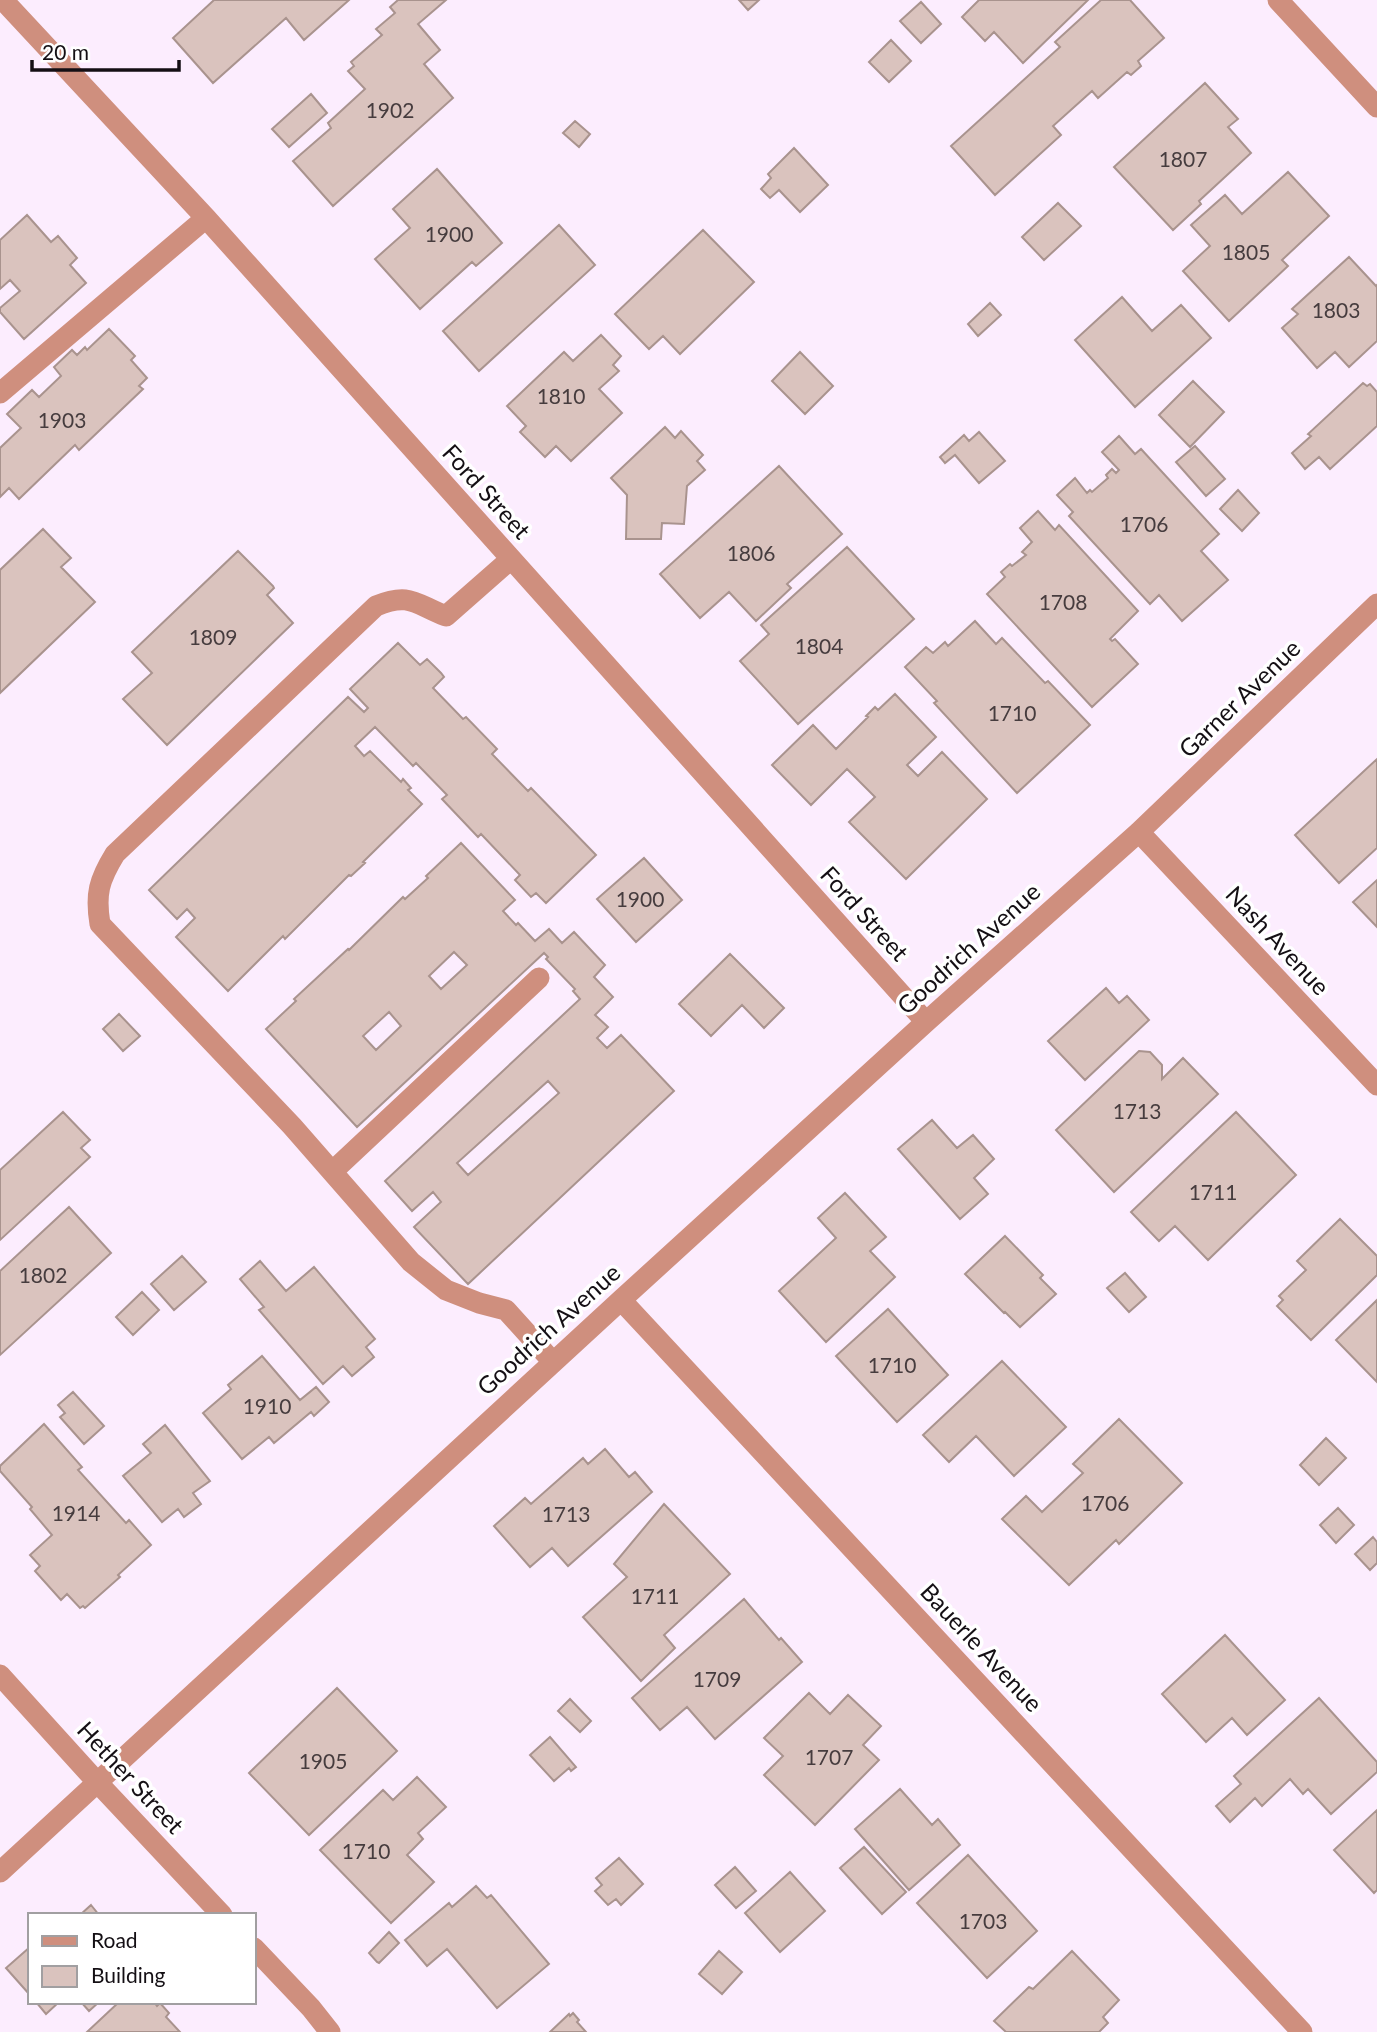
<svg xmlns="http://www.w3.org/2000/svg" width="1377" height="2032" font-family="Lato,sans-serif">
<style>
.building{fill:#dac3be;stroke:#a9938e;stroke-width:2;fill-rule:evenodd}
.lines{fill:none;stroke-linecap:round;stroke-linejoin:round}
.minor{stroke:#cf8f7e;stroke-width:21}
.labels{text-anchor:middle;stroke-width:7;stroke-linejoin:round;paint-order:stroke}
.number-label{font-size:21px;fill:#463c3e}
.street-label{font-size:24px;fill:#140f14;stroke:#fff}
</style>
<rect width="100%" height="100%" fill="#fcedfe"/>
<path class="building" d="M214 0H349L304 40 286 18 213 83 173 38Z
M398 0H446L418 24 440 50 424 64 453 98 333 206 293 161 331 128 328 123 365 89 348 71 354 66 351 62 382 35 376 29 395 13 390 7Z
M739 0H759L748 10Z
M979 0H1088L1023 63 994 32 985 41 962 17Z
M1101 0H1130L1164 38 1138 61 1141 66 1131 75 1127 72 1098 98 1092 91 1053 126 1061 135 995 195 951 146 1060 47 1055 42Z
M921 2 941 24 921 43 900 21Z
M891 40 911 61 889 82 869 62Z
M1205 83 1238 119 1228 127 1251 153 1199 201 1201 204 1173 230 1114 167Z
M311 94 327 113 289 147 272 129Z
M575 121 590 134 579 147 563 133Z
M794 148 828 185 800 212 779 190 770 198 761 189 771 178 768 174Z
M437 169 502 243 476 266 472 262 420 309 375 259 410 228 393 209Z
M1288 172 1329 216 1282 260 1288 266 1229 321 1183 271 1210 246 1191 225 1225 195 1242 214Z
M1058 203 1081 226 1044 260 1022 237Z
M27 215 51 242 58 236 77 258 70 265 86 283 24 339 0 312V308L20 291 10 280 0 289V240Z
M559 225 595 265 479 371 443 331Z
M703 230 754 282 680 354 663 336 649 349 615 314Z
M1349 257 1376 286 1377 285V341L1349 367 1335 352 1317 368 1282 328 1298 314 1292 309Z
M1122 297 1152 331 1181 305 1211 338 1135 407 1075 340Z
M990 303 1001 315 978 336 968 324Z
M109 329 135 356 131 360 147 378 139 386 143 389 79 450 75 445 19 499 9 488 0 497V448L21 428 7 414 32 390 39 397 61 376 54 367 72 350 77 355 85 347 87 350Z
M601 335 621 356 613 365 619 371 599 389 622 413 571 461 556 446 545 457 520 432 526 426 507 406 564 352 573 361Z
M800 352 833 386 805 414 772 381Z
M1193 381 1224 412 1190 447 1159 415Z
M1363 383 1367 386 1370 384 1377 392V426L1330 469 1319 457 1305 469 1292 453 1311 436 1308 434Z
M665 427 675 438 681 431 703 455 697 461 705 470 687 486 684 524 662 523 661 539H626L627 495 611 478Z
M979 432 1005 461 979 483 955 455 945 463 940 457 964 435 969 441Z
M1119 436 1135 454 1141 449 1219 534 1201 551 1228 580 1182 621 1159 595 1150 604 1069 516 1073 512 1057 495 1075 478 1087 493 1090 490 1092 492 1108 478 1106 475 1112 469 1116 473 1119 470 1102 452Z
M1195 446 1225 479 1206 496 1176 462Z
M779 466 842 534 787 584 791 588 756 621 729 592 700 618 660 574Z
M1238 490 1259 513 1242 531 1220 509Z
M1038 511 1055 530 1059 525 1138 611 1110 639 1112 641 1115 639 1138 664 1092 707 987 594 1005 577 1001 572 1010 564 1012 566 1026 555 1022 552 1032 542 1020 528Z
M43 529 71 558 61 567 95 602 0 693V570Z
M847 547 914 619 798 724 740 661 769 634 761 625Z
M238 551 273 586 274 588 267 595 293 623 167 745 123 699 152 673 132 652Z
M975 621 996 644 1002 638 1045 683 1048 681 1090 725 1017 793 934 703 937 701 905 667 926 647 933 653 945 642 948 646Z
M398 643 420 665 427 659 441 673 444 677 433 688 463 719 466 717 497 749 492 754 528 791 531 788 596 855 546 903 536 893 531 897 515 880 520 875 481 834 478 837 442 799 447 795 416 763 413 766 375 727 355 746 364 756 370 751 401 782 403 779 411 788 408 790 422 804 363 862 365 863 351 876 349 875 285 939 283 936 228 991 176 937 195 918 187 909 177 919 149 890 348 697 364 712 368 708 350 689Z
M895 694 936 737 907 765 918 776 942 752 987 799 906 879 849 822 875 797 847 769 811 805 772 765 813 725 836 749 868 717 866 716 875 707 878 710Z
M1377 759V848L1339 883 1295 835Z
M461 843 515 900 503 911 516 925 518 923 535 941 549 929 562 943 574 932 605 965 594 977 613 997 595 1015 608 1027 597 1038 607 1048 621 1035 674 1091 468 1284 414 1227 441 1202 433 1192 412 1211 385 1181 580 999 573 991 575 989 546 959 548 957 544 953 357 1127 266 1029 296 1001 294 999 348 949 349 950 403 897 405 899 428 878 426 876ZM454 952 467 965 441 989 429 976ZM389 1012 401 1026 376 1050 363 1036ZM548 1081 559 1093 468 1175 457 1163Z
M644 858 682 900 636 942 597 899Z
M1377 880V927L1353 902Z
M730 954 784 1008 764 1028 742 1005 711 1036 679 1004Z
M1106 988 1119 1003 1127 996 1149 1020 1085 1080 1048 1041Z
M119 1014 140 1036 123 1051 103 1029Z
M1139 1051 1150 1052 1162 1065V1079L1183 1058 1218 1094 1114 1192 1056 1130Z
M63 1112 90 1140 81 1148 90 1157 0 1240V1170Z
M1236 1112 1296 1175 1208 1260 1175 1226 1159 1241 1131 1212Z
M932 1120 957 1148 973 1135 994 1159 974 1178 988 1194 960 1219 898 1149Z
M845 1193 886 1237 870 1251 895 1277 826 1342 779 1291 836 1238 818 1218Z
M69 1207 111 1253 0 1355V1271Z
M1340 1219 1377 1256V1275L1311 1340 1277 1306 1283 1300 1279 1296 1306 1270 1297 1261Z
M1005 1236 1043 1275 1040 1278 1056 1294 1020 1327 1005 1312 1004 1313 965 1274Z
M182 1256 206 1282 174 1310 151 1284Z
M260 1261 286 1291 314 1267 375 1339 366 1347 374 1357 352 1376 343 1366 323 1384 259 1310 264 1307 240 1279Z
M1125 1273 1146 1297 1129 1312 1107 1288Z
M142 1292 159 1310 133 1335 116 1317Z
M1377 1300V1382L1336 1340Z
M888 1309 948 1375 897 1422 836 1356Z
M262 1356 300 1400 316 1387 329 1402 314 1416 311 1412 274 1443 269 1437 242 1459 203 1413 231 1389 228 1385Z
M1002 1361 1066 1427 1014 1476 976 1436 949 1462 923 1435Z
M73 1392 104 1426 84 1444 60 1417 65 1413 58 1405Z
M1119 1419 1182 1483 1119 1544 1116 1540 1069 1585 1002 1519 1026 1496 1042 1512 1083 1473 1073 1464Z
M44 1424 82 1467 78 1470 126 1523 129 1520 151 1545 118 1575 120 1577 85 1608 83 1606 80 1608 67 1594 61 1600 35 1571 40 1566 30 1555 52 1535 30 1509 32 1507 0 1471V1466Z
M165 1425 210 1481 193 1493 201 1504 184 1517 178 1509 162 1522 123 1476 151 1453 143 1444Z
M1326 1438 1346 1458 1319 1485 1300 1465Z
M605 1449 629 1477 635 1472 652 1492 568 1566 552 1548 530 1567 494 1526 525 1498 531 1504 583 1458 588 1464Z
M664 1504 730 1574 664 1635 675 1648 641 1681 583 1617 627 1577 614 1564Z
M1338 1508 1354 1525 1336 1543 1320 1525Z
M1373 1537 1377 1542V1563L1370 1570 1355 1554Z
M744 1599 779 1640 781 1638 802 1662 715 1739 687 1707 660 1730 632 1698Z
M1225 1635 1285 1700 1247 1735 1232 1718 1206 1742 1162 1694Z
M337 1688 397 1751 309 1835 249 1773Z
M809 1693 830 1714 848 1695 881 1726 863 1745 879 1760 815 1825 764 1775 783 1756 764 1738Z
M1319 1698 1377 1762V1772L1331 1814 1308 1789 1303 1794 1290 1779 1262 1806 1255 1798 1230 1822 1216 1806 1241 1784 1234 1776Z
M570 1699 591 1721 580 1732 558 1711Z
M550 1737 576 1767 571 1771 569 1768 554 1781 530 1755Z
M417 1777 446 1807 418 1833 423 1839 407 1855 434 1882 391 1923 320 1850 383 1790 393 1800Z
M900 1789 932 1825 938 1819 960 1845 909 1890 855 1829Z
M1377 1810V1890L1374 1893 1334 1850Z
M864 1847 906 1892 882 1914 840 1868Z
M968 1855 1037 1931 987 1978 917 1903Z
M619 1858 643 1884 621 1905 616 1899 608 1905 595 1891 602 1885 596 1878Z
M735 1867 756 1891 736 1908 715 1885Z
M790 1872 825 1911 780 1952 745 1913Z
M476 1886 487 1898 491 1895 549 1964 497 2008 447 1949 427 1966 405 1940 449 1903 452 1907Z
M91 1905 99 1915H80Z
M389 1932 399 1943 379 1963 377 1962 369 1953Z
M30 1947V1995L6 1968Z
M719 1951 742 1972 722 1994 699 1974Z
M1072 1951 1119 2000 1103 2017 1108 2023 1099 2032H1006L994 2021 1029 1987 1033 1989Z
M36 2002H59L46 2014Z
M81 2002H99L89 2011Z
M119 2002H154L157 2006 160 2003 169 2013 166 2017 180 2032H87Z
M573 2013 579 2020 577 2022 586 2032H550L569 2014 570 2016Z"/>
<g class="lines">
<path class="minor" d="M3 0 206 218 926 1022
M1278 0 1377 107
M0 393 206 218
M511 559 446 616C415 604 410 592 376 606L115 854C99 880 95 894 100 924L292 1126 411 1262 446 1290 479 1303 506 1310 553 1362
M1139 832 1377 1085
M333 1171 539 978
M621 1300 1302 2032
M0 1675 97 1782 222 1915
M0 1872 621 1300 926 1022 1139 832 1377 604
M254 1948 311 2008 330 2032"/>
</g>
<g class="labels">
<g class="number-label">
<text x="390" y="118">1902</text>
<text x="1183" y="167">1807</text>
<text x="449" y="242">1900</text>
<text x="1246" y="260">1805</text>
<text x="1336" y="318">1803</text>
<text x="561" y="404">1810</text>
<text x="62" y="428">1903</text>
<text x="1144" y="532">1706</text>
<text x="751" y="561">1806</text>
<text x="1063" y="610">1708</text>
<text x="213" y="645">1809</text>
<text x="819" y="654">1804</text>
<text x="1012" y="721">1710</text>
<text x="640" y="907">1900</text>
<text x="1137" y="1119">1713</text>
<text x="1213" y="1200">1711</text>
<text x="43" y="1283">1802</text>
<text x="892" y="1373">1710</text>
<text x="267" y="1414">1910</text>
<text x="1105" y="1511">1706</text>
<text x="76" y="1521">1914</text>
<text x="566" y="1522">1713</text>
<text x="655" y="1604">1711</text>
<text x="717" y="1687">1709</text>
<text x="829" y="1765">1707</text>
<text x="323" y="1769">1905</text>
<text x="366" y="1859">1710</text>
<text x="983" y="1929">1703</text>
</g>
<g class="street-label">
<text transform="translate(486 492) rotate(48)" y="8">Ford Street</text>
<text transform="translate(1240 699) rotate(-44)" y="8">Garner Avenue</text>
<text transform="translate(864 914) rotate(48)" y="8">Ford Street</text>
<text transform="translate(1277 941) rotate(47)" y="8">Nash Avenue</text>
<text transform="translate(969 949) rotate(-42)" y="8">Goodrich Avenue</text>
<text transform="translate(549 1330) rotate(-42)" y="8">Goodrich Avenue</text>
<text transform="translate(981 1648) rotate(47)" y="8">Bauerle Avenue</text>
<text transform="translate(130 1778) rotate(47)" y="8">Hether Street</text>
</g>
</g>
<rect x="28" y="1913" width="228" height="91" fill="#ffffff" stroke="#a19fa1" stroke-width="2"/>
<rect x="42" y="1936" width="35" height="10" fill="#cf8f7e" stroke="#a19fa1" stroke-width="2"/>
<text x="91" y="1948" font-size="21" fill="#140f14">Road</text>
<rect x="42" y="1966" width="35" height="21" fill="#dac3be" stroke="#a19fa1" stroke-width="2"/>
<text x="91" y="1983" font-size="21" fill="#140f14">Building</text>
<path d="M32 60v10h147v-10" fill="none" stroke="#140f14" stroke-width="3.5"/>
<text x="42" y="60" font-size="21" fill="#140f14" stroke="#ffffff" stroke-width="5" paint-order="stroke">20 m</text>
</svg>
